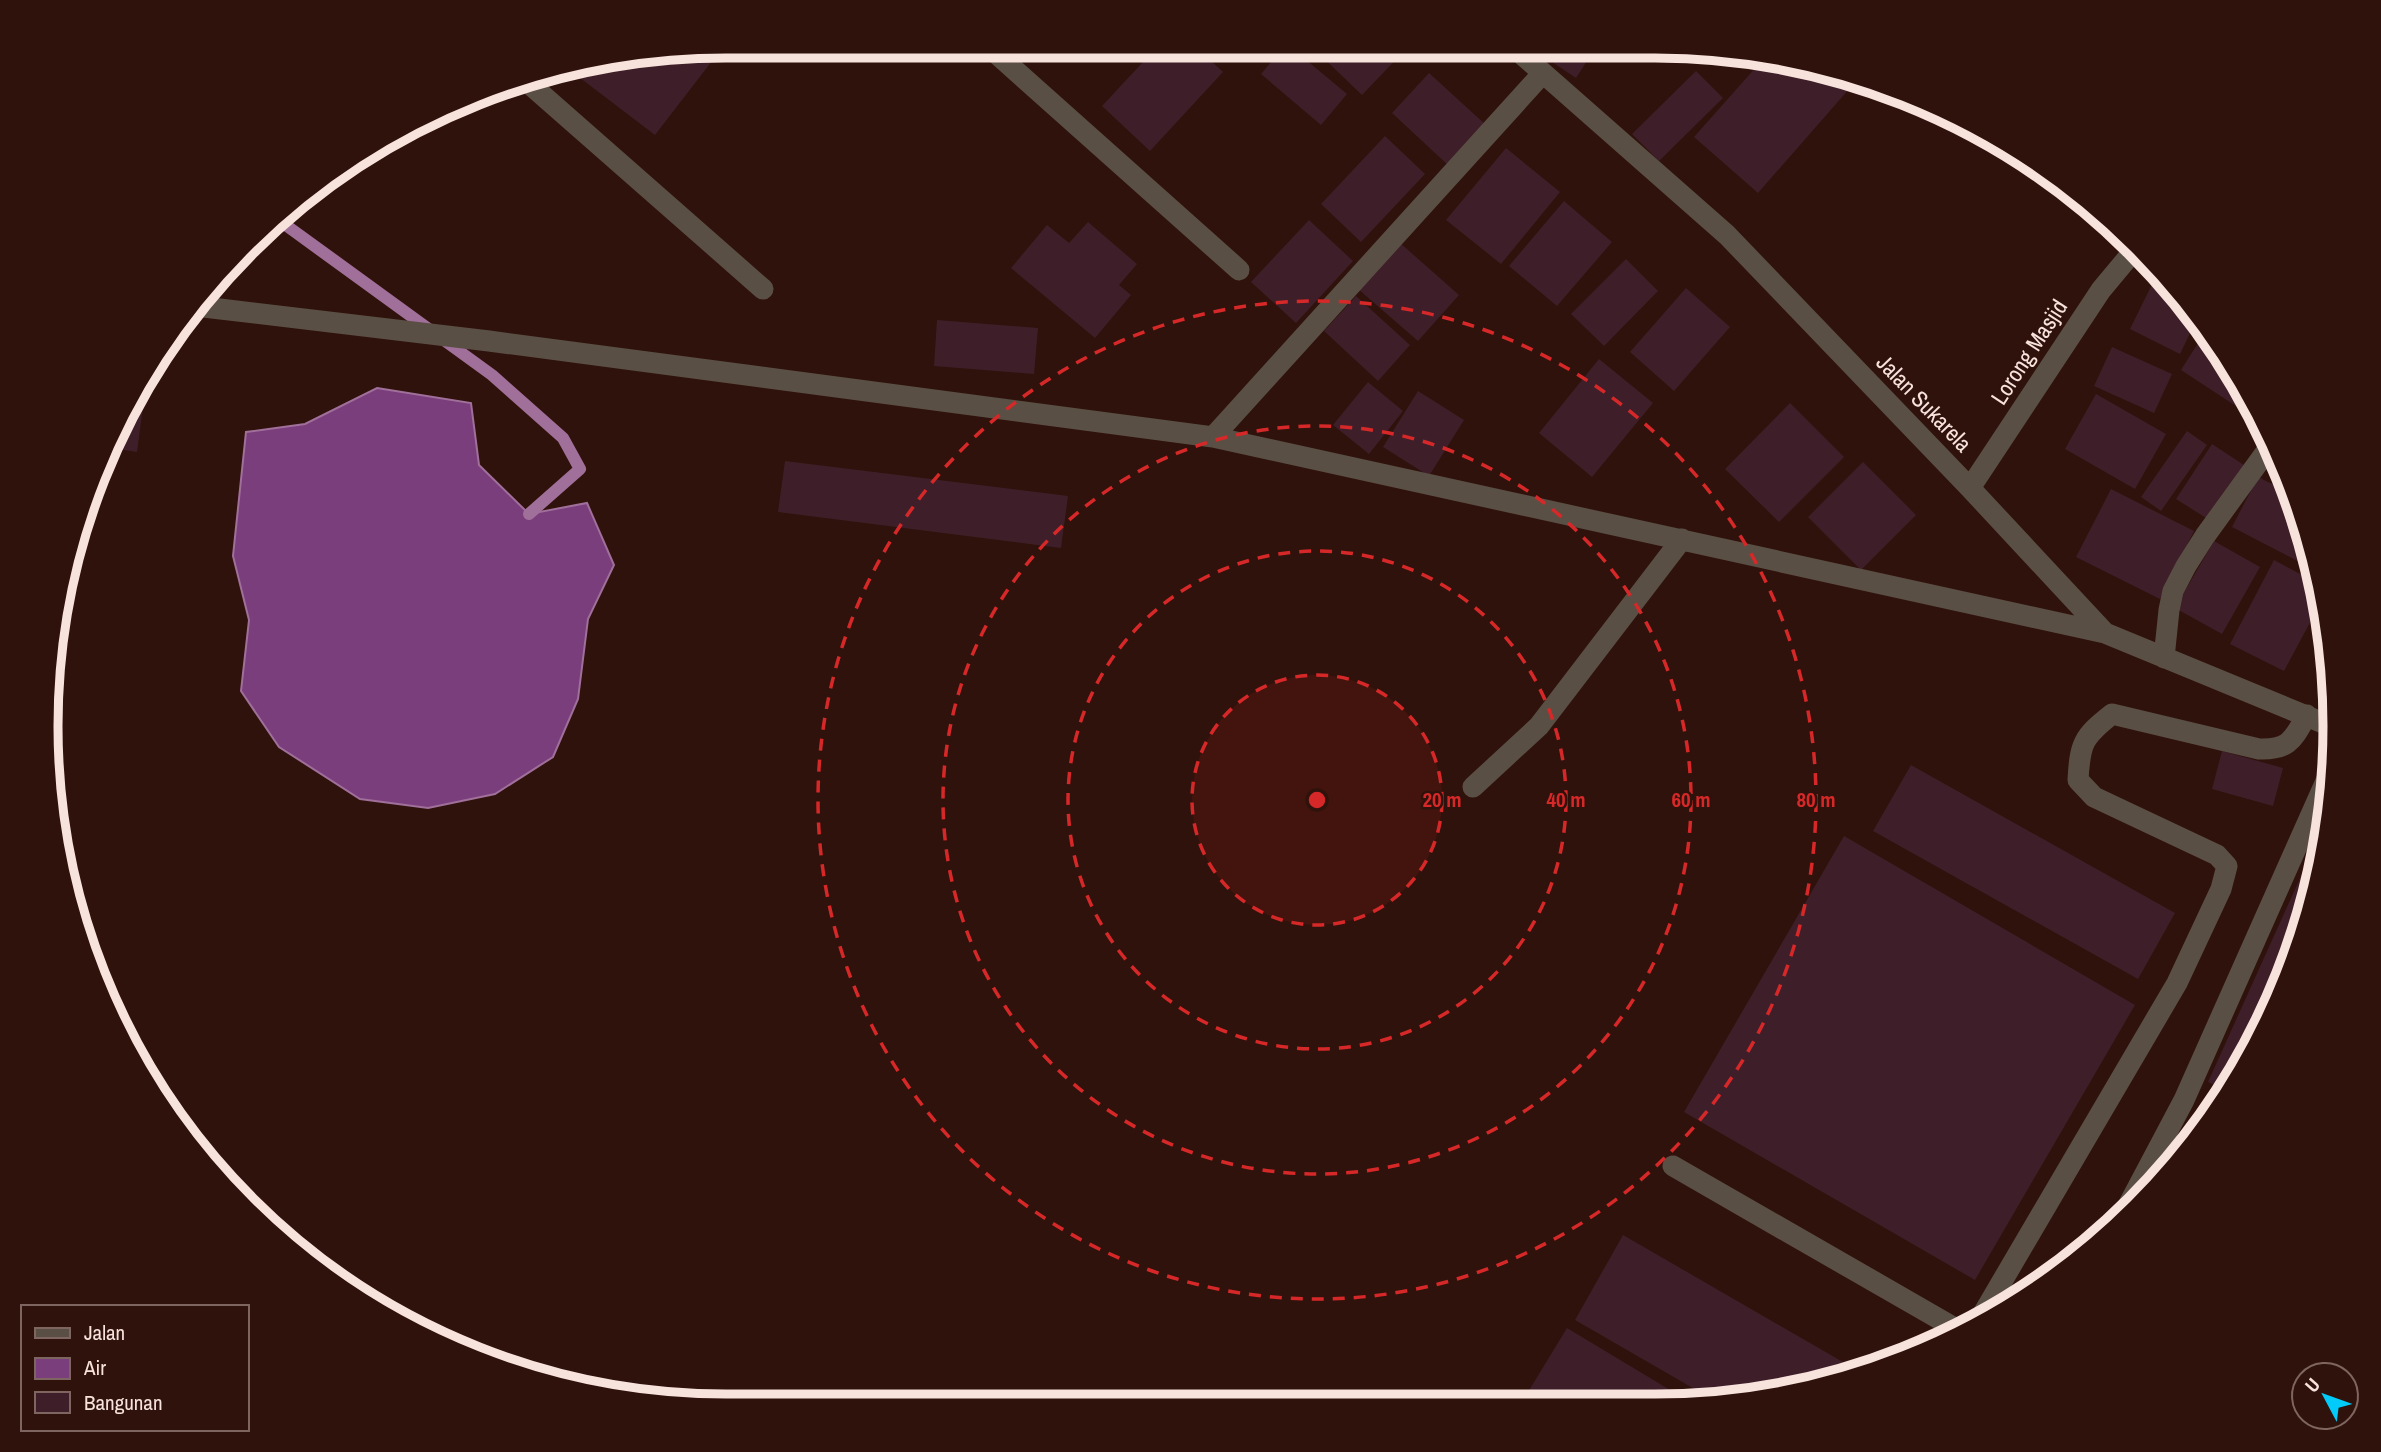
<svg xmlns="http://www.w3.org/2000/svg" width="2381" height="1452" font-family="'Archivo Narrow',sans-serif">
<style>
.water{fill:#7a3e7d;stroke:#a06f9a;stroke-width:2}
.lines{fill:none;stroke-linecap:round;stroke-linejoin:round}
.stream{stroke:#a06f9a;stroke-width:12}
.building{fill:#3e1f29}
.lane{stroke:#5a4f44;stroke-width:21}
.street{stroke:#5a4f44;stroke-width:21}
.ring{fill:none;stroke:#d62828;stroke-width:3.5;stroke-dasharray:12 9}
.labels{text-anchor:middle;stroke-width:5;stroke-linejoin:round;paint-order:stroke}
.street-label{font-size:23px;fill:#f7e2dc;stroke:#2f120b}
.rim{fill:none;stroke:#f7e2dc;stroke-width:9}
.centre{fill:#d62828;stroke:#2f120b;stroke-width:3.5}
.ring-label{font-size:21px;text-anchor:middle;font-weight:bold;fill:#d62828;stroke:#2f120b;stroke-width:5;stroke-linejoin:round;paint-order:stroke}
</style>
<rect width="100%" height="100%" fill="#2f120b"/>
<path class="water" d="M377 388 471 403 479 465 529 514 587 503 614 565 588 619 578 699 553 757 495 794 428 808 360 799 279 747 241 691 249 620 233 556 246 432 305 424Z"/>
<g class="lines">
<path class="stream" d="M276 218 492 375 563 438 580 469 529 514"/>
</g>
<path class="building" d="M1156 48H1197L1223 72 1150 151 1102 106Z
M1250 48 1266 49H1270L1261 58Z
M1282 49H1293L1347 94 1321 125 1261 74Z
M1314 49H1406L1362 95Z
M698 50 712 61 655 135 571 71Z
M1534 50H1594L1576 78Z
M1765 57 1856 81 1758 193 1694 137Z
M1696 71 1723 98 1659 161 1632 134Z
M1429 73 1486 125 1449 166 1392 113Z
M1385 136 1425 174 1361 242 1321 204Z
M1506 148 1560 192 1501 264 1446 220Z
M1564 201 1612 242 1557 306 1509 266Z
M1309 220 1353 261 1296 323 1251 282Z
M1088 222 1137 264 1119 285 1131 295 1095 338 1011 268 1047 225 1069 243Z
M1399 242 1459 295 1418 341 1358 289Z
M1626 259 1658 291 1604 346 1571 314Z
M2159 270 2197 319 2180 354 2130 329Z
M1686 288 1730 327 1674 391 1630 352Z
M1356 296 1410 345 1378 381 1324 331Z
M937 320 1038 328 1034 374 934 366Z
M2205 332 2244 385 2250 398 2242 410 2181 370Z
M2112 347 2172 374 2154 413 2094 386Z
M1599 359 1653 403 1592 477 1539 433Z
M147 376 137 452 111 448 146 376Z
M1368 382 1403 411 1369 454 1333 425Z
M1418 391 1464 420 1429 476 1383 447Z
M2096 394 2166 434 2135 489 2065 449Z
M1790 403 1844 457 1779 522 1725 469Z
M2187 431 2207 445 2161 511 2141 497Z
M2212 444 2250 469 2214 523 2176 499Z
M785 461 1068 496 1061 548 778 512Z
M1863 462 1916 515 1861 570 1808 517Z
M2258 477 2294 495 2299 507 2312 562 2309 567 2232 527Z
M2111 489 2194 531 2160 599 2076 557Z
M2214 541 2260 567 2222 634 2175 608Z
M2274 560 2317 583 2321 602 2284 671 2230 644Z
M2222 751 2283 768 2273 806 2212 789Z
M1911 765 2175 913 2138 979 1873 831Z
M2324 825 2312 902 2265 1027 2226 1090 2208 1082Z
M1844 836 2135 1005 1975 1280 1684 1112Z
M1623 1235 1862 1373 1717 1402 1575 1320Z
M1567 1328 1695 1405 1548 1404 1528 1392Z"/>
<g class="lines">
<path class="lane" d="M1673 1166 1960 1331
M1977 1324 2177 983 2221 889 2227 866 2217 855 2094 797 2078 780C2080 743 2083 737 2112 714L2259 749C2290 750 2293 739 2307 715"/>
<path class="street" d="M989 47 1239 270
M1517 50 1727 235 1970 488 2105 633 2333 727
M524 79 763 289
M195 306 489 341 1213 437 2105 633
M196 306 277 217
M1213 437 1543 73
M1970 488 2101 290 2136 248
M2164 658 2169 610 2173 591 2186 566 2205 536 2271 445
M1473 787 1539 726 1682 539
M2121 1219 2184 1100 2334 763"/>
</g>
<circle cx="1317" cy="800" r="125" fill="#d62828" fill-opacity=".12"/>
<g class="ring">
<circle cx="1317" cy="800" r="125"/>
<circle cx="1317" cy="800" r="249"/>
<circle cx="1317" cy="800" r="374"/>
<circle cx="1317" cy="800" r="499"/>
</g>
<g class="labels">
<g class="street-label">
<text transform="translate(2029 352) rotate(-57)" y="8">Lorong Masjid</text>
<text transform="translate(1924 403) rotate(46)" y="8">Jalan Sukarela</text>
</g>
</g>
<path d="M0 0H2381V1452H0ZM726 58H1655A668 668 0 0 1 2323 726V726A668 668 0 0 1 1655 1394H726A668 668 0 0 1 58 726V726A668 668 0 0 1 726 58Z" fill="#2f120b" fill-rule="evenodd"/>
<path class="rim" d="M726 58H1655A668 668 0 0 1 2323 726V726A668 668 0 0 1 1655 1394H726A668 668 0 0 1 58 726V726A668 668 0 0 1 726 58Z"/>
<circle cx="1317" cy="800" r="10" class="centre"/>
<g class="ring-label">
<text x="1442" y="807">20 m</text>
<text x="1566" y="807">40 m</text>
<text x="1691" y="807">60 m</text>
<text x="1816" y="807">80 m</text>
</g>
<rect x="21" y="1305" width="228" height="126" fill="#2f120b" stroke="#7f655f" stroke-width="2"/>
<rect x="35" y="1328" width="35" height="10" fill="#5a4f44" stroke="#7f655f" stroke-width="2"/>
<text x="84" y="1340" font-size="21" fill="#f7e2dc">Jalan</text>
<rect x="35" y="1358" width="35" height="21" fill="#7a3e7d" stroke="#7f655f" stroke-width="2"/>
<text x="84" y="1375" font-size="21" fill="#f7e2dc">Air</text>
<rect x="35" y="1392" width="35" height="21" fill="#3e1f29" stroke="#7f655f" stroke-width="2"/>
<text x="84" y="1410" font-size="21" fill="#f7e2dc">Bangunan</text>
<g transform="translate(2325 1396) rotate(311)"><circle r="33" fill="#2f120b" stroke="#7f655f" stroke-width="2"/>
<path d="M0-5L12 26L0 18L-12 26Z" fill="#02cbf9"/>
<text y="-10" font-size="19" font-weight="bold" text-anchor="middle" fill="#f7e2dc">U</text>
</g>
</svg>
